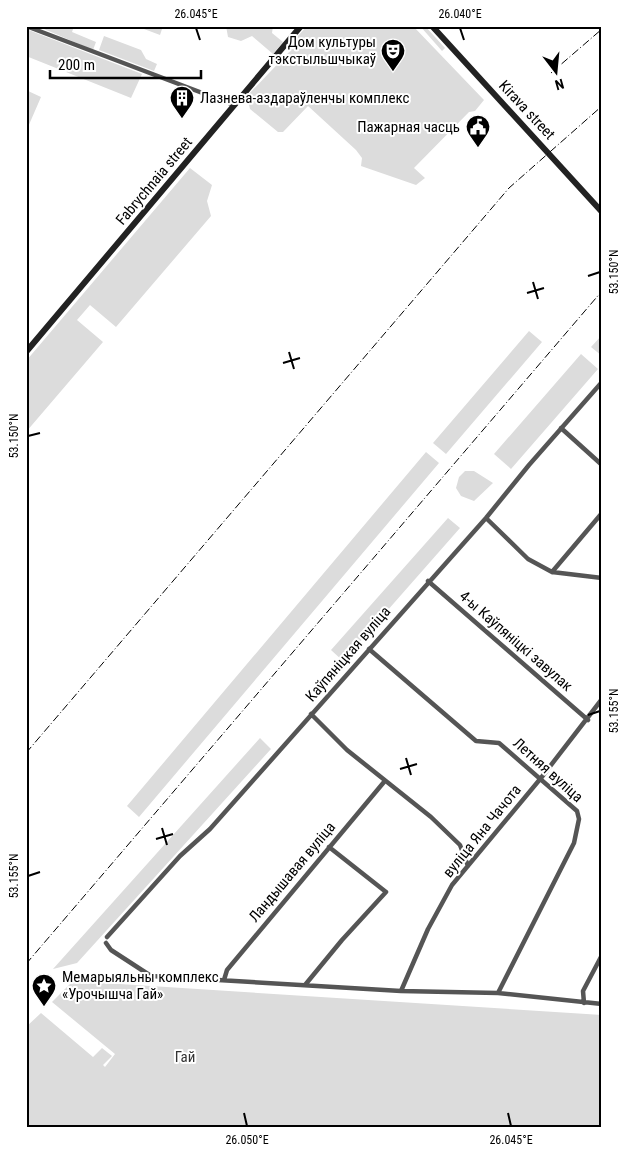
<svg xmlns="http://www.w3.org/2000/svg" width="628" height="1153" font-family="'Roboto Condensed',sans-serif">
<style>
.green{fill:#dcdcdc}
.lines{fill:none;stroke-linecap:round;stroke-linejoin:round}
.street{stroke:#555;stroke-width:4.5}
.secondary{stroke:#222;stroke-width:6}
.rail{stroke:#000;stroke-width:1;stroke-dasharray:8 2.5 1 2.5;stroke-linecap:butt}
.ticks{fill:none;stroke:#000;stroke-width:2}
.labels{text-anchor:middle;stroke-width:4;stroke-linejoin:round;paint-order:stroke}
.poi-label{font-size:15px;fill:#000;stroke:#fff;text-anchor:end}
.street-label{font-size:15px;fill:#000;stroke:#fff}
.park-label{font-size:15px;fill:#333;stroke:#fff}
.neatline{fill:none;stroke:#000;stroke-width:2}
.ticks-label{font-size:12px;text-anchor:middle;fill:#000}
</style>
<rect width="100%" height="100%" fill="#fff"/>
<path class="green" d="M37 26H74L72 32 96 42 93 50Z
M136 26H163L160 35Z
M226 26H273L272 33 283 42 273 54 252 36 241 41 228 37Z
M307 26H413L484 100 475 111 469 112 414 168 425 178 416 185 361 166 362 158 356 150 308 106 283 132H278L250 109 247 96 291 50 288 47Z
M420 26H425L445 48 442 51Z
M26 29 142 74 131 98 26 56Z
M104 36 141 50 146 59 157 64 154 71 99 50Z
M26 90 41 97 28 127 26 126Z
M190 168 212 185 207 201 211 216 116 327 90 305 77 320 103 342 26 432V361Z
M529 331 542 342 446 454 433 443Z
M602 335V356L591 347Z
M581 354 598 369 511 469 494 454Z
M426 452 439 463 139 817 127 806Z
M465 471H474L493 483 474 501 461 496 456 488 459 477Z
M448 518 460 528 343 661 331 650Z
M260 738 271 749 77 963 53 969Z
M73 981 602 1015V1127H26V1027L41 1013 93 1057 102 1048 112 1056 103 1065 105 1067 115 1054 52 1002Z"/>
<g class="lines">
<path class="street" d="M26 26 234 105
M561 428 602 465
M486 518 528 559 552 572 602 578
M552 572 602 513
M428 581 588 720
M369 649 476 741 499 743 577 811 579 819 574 843 498 993
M311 714 347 750 431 817 460 845 468 866
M107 937 180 856 210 829 486 518 529 465 602 382
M106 943 111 950 151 976 401 991 498 993 602 1004
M224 980 227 970 384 782
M305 985 342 940 386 892 329 847
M401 991 428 929 452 885 541 778 602 699
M584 1003 583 991 602 955"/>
<path class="secondary" d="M432 26 602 212
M26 352 301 26"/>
<path class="rail" d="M551 73 602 29
M26 753 509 188 602 106
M26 964 602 291"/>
</g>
<path class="ticks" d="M196 28 200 40M460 28 464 40M588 276 600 272M533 282 538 299M527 293 544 288M289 352 294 369M283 363 300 358M28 436 40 433M588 715 600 711M406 758 411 775M400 769 417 764M162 828 167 845M156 839 173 834M28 876 40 872M244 1113 247 1126M508 1113 511 1126"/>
<defs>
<symbol id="theatre-pin" viewBox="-11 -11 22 30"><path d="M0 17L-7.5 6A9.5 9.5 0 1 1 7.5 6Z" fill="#000" stroke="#fff"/><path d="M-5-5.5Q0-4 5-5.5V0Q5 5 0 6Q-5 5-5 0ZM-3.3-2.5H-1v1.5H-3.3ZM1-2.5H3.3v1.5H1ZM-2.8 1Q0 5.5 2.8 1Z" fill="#fff"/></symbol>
<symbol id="building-pin" viewBox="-11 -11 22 30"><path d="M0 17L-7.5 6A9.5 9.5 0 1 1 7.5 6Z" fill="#000" stroke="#fff"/><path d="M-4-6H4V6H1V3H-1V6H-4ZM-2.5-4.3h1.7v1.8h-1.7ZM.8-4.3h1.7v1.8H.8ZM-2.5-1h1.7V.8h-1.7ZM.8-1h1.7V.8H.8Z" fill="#fff"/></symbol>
<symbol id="civic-pin" viewBox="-11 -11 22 30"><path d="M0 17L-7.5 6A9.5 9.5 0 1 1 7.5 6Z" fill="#000" stroke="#fff"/><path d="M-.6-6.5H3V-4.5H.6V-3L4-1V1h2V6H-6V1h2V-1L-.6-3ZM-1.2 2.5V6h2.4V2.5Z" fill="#fff"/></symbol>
<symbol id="sight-pin" viewBox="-11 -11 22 30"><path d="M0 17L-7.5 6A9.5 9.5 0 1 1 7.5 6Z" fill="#000" stroke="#fff"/><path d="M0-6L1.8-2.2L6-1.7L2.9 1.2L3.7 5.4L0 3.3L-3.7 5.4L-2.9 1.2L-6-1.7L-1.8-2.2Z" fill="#fff"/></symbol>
</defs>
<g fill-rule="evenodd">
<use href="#theatre-pin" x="379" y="37" width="28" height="38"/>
<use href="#building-pin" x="168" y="84" width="28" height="38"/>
<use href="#civic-pin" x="464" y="113" width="28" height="38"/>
<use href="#sight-pin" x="30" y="972" width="28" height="38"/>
</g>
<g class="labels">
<g class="poi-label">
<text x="376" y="47">Дом культуры<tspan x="376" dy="17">тэкстыльшчыкаў</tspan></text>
<text x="200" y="103" text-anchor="start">Лазнева-аздараўленчы комплекс</text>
<text x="460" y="132">Пажарная часць</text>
<text x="62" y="982" text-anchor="start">Мемарыяльны комплекс<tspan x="62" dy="17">«Урочышча Гай»</tspan></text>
</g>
<g class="street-label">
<text transform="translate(527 110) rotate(47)" y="5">Kirava street</text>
<text transform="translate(154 181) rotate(-50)" y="5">Fabrychnaia street</text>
<text transform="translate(516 641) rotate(41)" y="5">4-ы Каўпяніцкі завулак</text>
<text transform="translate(348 654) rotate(-49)" y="5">Каўпяніцкая вуліца</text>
<text transform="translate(548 770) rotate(42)" y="5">Летняя вуліца</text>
<text transform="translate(482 831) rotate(-51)" y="5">вуліца Яна Чачота</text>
<text transform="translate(292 872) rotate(-50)" y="5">Ландышавая вуліца</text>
</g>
<g class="park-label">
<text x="185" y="1062">Гай</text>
</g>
</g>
<rect width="628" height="1153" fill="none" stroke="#ffffff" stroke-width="55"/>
<g transform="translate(556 72) rotate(164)" stroke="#ffffff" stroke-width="4" paint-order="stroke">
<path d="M0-4L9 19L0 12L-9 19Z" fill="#000000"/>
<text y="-8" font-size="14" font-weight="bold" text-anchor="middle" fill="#000000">N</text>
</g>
<path d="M50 70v8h151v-8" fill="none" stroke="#000000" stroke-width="2.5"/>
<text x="58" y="70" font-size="15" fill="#000000" stroke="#ffffff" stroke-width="4" paint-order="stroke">200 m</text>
<rect x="28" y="28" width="572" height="1098" class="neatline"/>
<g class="ticks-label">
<text x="196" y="18">26.045°E</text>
<text x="460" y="18">26.040°E</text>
<text transform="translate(614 272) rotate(-90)" y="4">53.150°N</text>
<text transform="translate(14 436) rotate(-90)" y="4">53.150°N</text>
<text transform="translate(614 711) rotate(-90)" y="4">53.155°N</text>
<text transform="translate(14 876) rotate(-90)" y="4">53.155°N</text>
<text x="247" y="1144">26.050°E</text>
<text x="511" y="1144">26.045°E</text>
</g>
</svg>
